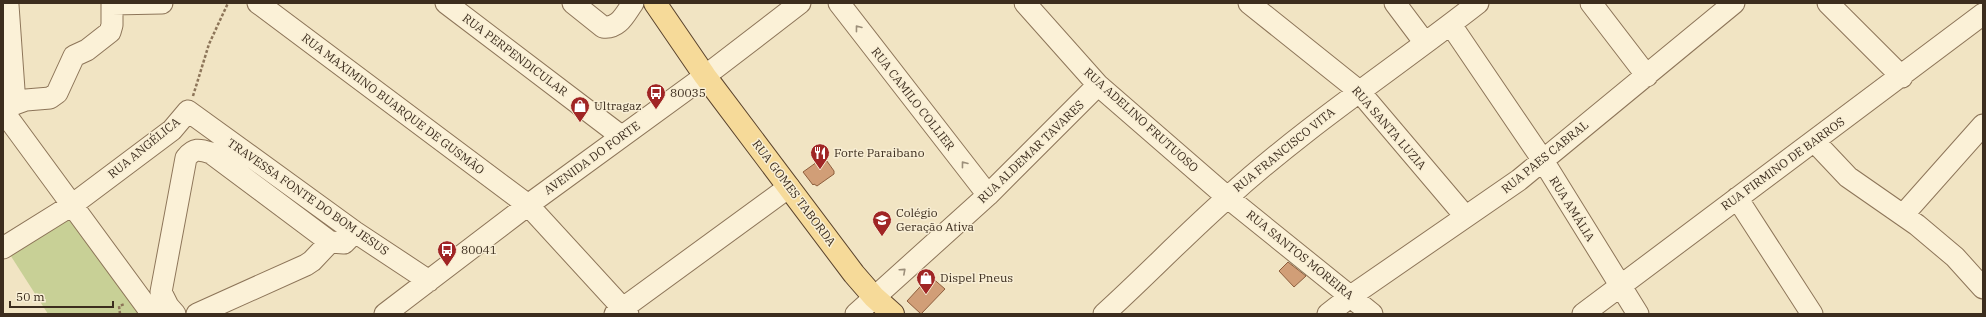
<svg xmlns="http://www.w3.org/2000/svg" width="1986" height="317" font-family="'IBM Plex Serif',serif">
<style>
.green{fill:#c8d096}
.building{fill:#d19e77;stroke:#8d5e3d}
.lines{fill:none;stroke-linecap:round;stroke-linejoin:round}
.minor-casing{stroke:#8d7559;stroke-width:23}
.major-casing{stroke:#5a432d;stroke-width:24}
.path{stroke:#8d7559;stroke-width:2.5;stroke-dasharray:3 2;stroke-linecap:butt}
.minor{stroke:#fbf1d7;stroke-width:21}
.major{stroke:#f6da99;stroke-width:22}
.oneway{stroke:#9c8f7a}
.labels{text-anchor:middle;stroke-width:3;stroke-linejoin:round;paint-order:stroke}
.street-label{font-size:12px;fill:#3c2d1e;stroke:#f8eed4}
.poi-label{font-size:12px;fill:#3c2d1e;stroke:#f8eed4;text-anchor:start}
</style>
<rect width="100%" height="100%" fill="#f1e4c3"/>
<path class="green" d="M68 216 141 314H48L7 250Z"/>
<path class="building" d="M824 157 834 171V174L817 186 814 184 813 185 803 172Z
M1288 262 1306 276 1294 287 1279 271Z
M930 276 945 289 921 314 907 301Z"/>
<g class="lines">
<defs>
<path id="minor" d="M258 3 528 205 628 314
M446 3 621 136
M573 3 603 27C619 29 625 14 633 3
M839 3 988 195
M1025 3 1098 85 1227 197 1372 314
M1249 3 1359 91 1465 216
M1395 3 1425 43
M1591 3 1647 76
M1828 3 1902 77
M112 4 162 3
M1451 25 1542 159 1638 314
M15 104 26 100 50 98 57 93 74 56 87 50 110 32 112 25V3
M3 107 15 104 8 5
M3 111 152 314
M1814 141 1848 177 1917 225 1955 257 1983 288
M1737 198 1812 314
M1903 215 1983 125
M3 248 72 205 172 130 188 111 355 232 429 281
M175 314 168 306 161 292 186 158C194 148 199 149 211 153L330 242 344 243 355 232
M197 314 306 265 312 261 330 242
M385 314 528 205 705 76 800 3
M615 314 789 187
M856 314 988 195 1098 85
M1104 314C1146 276 1185 235 1227 198 1306 126 1395 68 1478 3
M1328 314 1351 296 1519 180 1734 3
M1583 314 1983 14"/>
<path id="major" d="M655 3 705 76 854 274 874 297 893 314"/>
</defs>
<use href="#minor" class="minor-casing"/>
<use href="#major" class="major-casing"/>
<path class="path" d="M193 96 209 44 228 3
M120 314 119 306 125 304"/>
<use href="#minor" class="minor"/>
<use href="#major" class="major"/>
</g>
<defs><path id="oneway-chevron" d="M-2-3.5L2.5 0L-2 3.5" fill="none" stroke-width="1.6" stroke-linecap="round" stroke-linejoin="round"/></defs>
<g class="oneway">
<use href="#oneway-chevron" transform="translate(858 28) rotate(-128)"/>
<use href="#oneway-chevron" transform="translate(964 164) rotate(-128)"/>
<use href="#oneway-chevron" transform="translate(903 271) rotate(-42)"/>
</g>
<defs>
<symbol id="bus-pin" viewBox="-11 -11 22 30"><path d="M0 17L-7.5 6A9.5 9.5 0 1 1 7.5 6Z" fill="#a02525" stroke="#f8eed4"/><path d="M-5-6H5V4H4V6H2V4H-2V6H-4V4H-5ZM-3.5-4V0h7V-4ZM-3.5 1.2v1.5H-2V1.2ZM2 1.2v1.5H3.5V1.2Z" fill="#fff"/></symbol>
<symbol id="shop-pin" viewBox="-11 -11 22 30"><path d="M0 17L-7.5 6A9.5 9.5 0 1 1 7.5 6Z" fill="#a02525" stroke="#f8eed4"/><path d="M-5-2.5h2.3a2.7 3.5 0 0 1 5.4 0H5L5.5 6h-11ZM-1.5-2.5h3a1.5 2.3 0 0 0-3 0Z" fill="#fff"/></symbol>
<symbol id="restaurant-pin" viewBox="-11 -11 22 30"><path d="M0 17L-7.5 6A9.5 9.5 0 1 1 7.5 6Z" fill="#a02525" stroke="#f8eed4"/><path d="M-5-6h1v4h1v-4h1v4h1v-4h1v5L-1.5 .5V6h-2V.5L-5-1ZM5-6V6H3V1.5H1.5Q1.5-4 5-6Z" fill="#fff"/></symbol>
<symbol id="school-pin" viewBox="-11 -11 22 30"><path d="M0 17L-7.5 6A9.5 9.5 0 1 1 7.5 6Z" fill="#a02525" stroke="#f8eed4"/><path d="M0-5L7-2L0 1L-7-2ZM-4 1L0 2.5L4 1V4Q0 6-4 4Z" fill="#fff"/></symbol>
</defs>
<g fill-rule="evenodd">
<use href="#bus-pin" x="645" y="82" width="22" height="30"/>
<use href="#shop-pin" x="569" y="95" width="22" height="30"/>
<use href="#restaurant-pin" x="809" y="142" width="22" height="30"/>
<use href="#school-pin" x="871" y="209" width="22" height="30"/>
<use href="#bus-pin" x="436" y="239" width="22" height="30"/>
<use href="#shop-pin" x="915" y="267" width="22" height="30"/>
</g>
<g class="labels">
<g class="street-label">
<text transform="translate(515 55) rotate(37)" y="4">RUA PERPENDICULAR</text>
<text transform="translate(913 99) rotate(52)" y="4">RUA CAMILO COLLIER</text>
<text transform="translate(393 104) rotate(37)" y="4">RUA MAXIMINO BUARQUE DE GUSMÃO</text>
<text transform="translate(1141 120) rotate(42)" y="4">RUA ADELINO FRUTUOSO</text>
<text transform="translate(1389 128) rotate(49)" y="4">RUA SANTA LUZIA</text>
<text transform="translate(144 148) rotate(-39)" y="4">RUA ANGÉLICA</text>
<text transform="translate(1284 150) rotate(-39)" y="4">RUA FRANCISCO VITA</text>
<text transform="translate(1031 152) rotate(-44)" y="4">RUA ALDEMAR TAVARES</text>
<text transform="translate(1545 157) rotate(-39)" y="4">RUA PAES CABRAL</text>
<text transform="translate(592 158) rotate(-36)" y="4">AVENIDA DO FORTE</text>
<text transform="translate(1783 164) rotate(-36)" y="4">RUA FIRMINO DE BARROS</text>
<text transform="translate(794 193) rotate(53)" y="4">RUA GOMES TABORDA</text>
<text transform="translate(308 197) rotate(35)" y="4">TRAVESSA FONTE DO BOM JESUS</text>
<text transform="translate(1572 209) rotate(58)" y="4">RUA AMÁLIA</text>
<text transform="translate(1300 255) rotate(39)" y="4">RUA SANTOS MOREIRA</text>
</g>
<g class="poi-label">
<text x="670" y="97">80035</text>
<text x="594" y="110">Ultragaz</text>
<text x="834" y="157">Forte Paraibano</text>
<text x="896" y="217">Colégio<tspan x="896" dy="14">Geração Ativa</tspan></text>
<text x="461" y="254">80041</text>
<text x="940" y="282">Dispel Pneus</text>
</g>
</g>
<rect width="1986" height="317" fill="none" stroke="#3c2d1e" stroke-width="8"/>
<path d="M10 301v6h103v-6" fill="none" stroke="#3c2d1e" stroke-width="2"/>
<text x="16" y="301" font-size="12" fill="#3c2d1e" stroke="#f8eed4" stroke-width="3" paint-order="stroke">50 m</text>
</svg>
